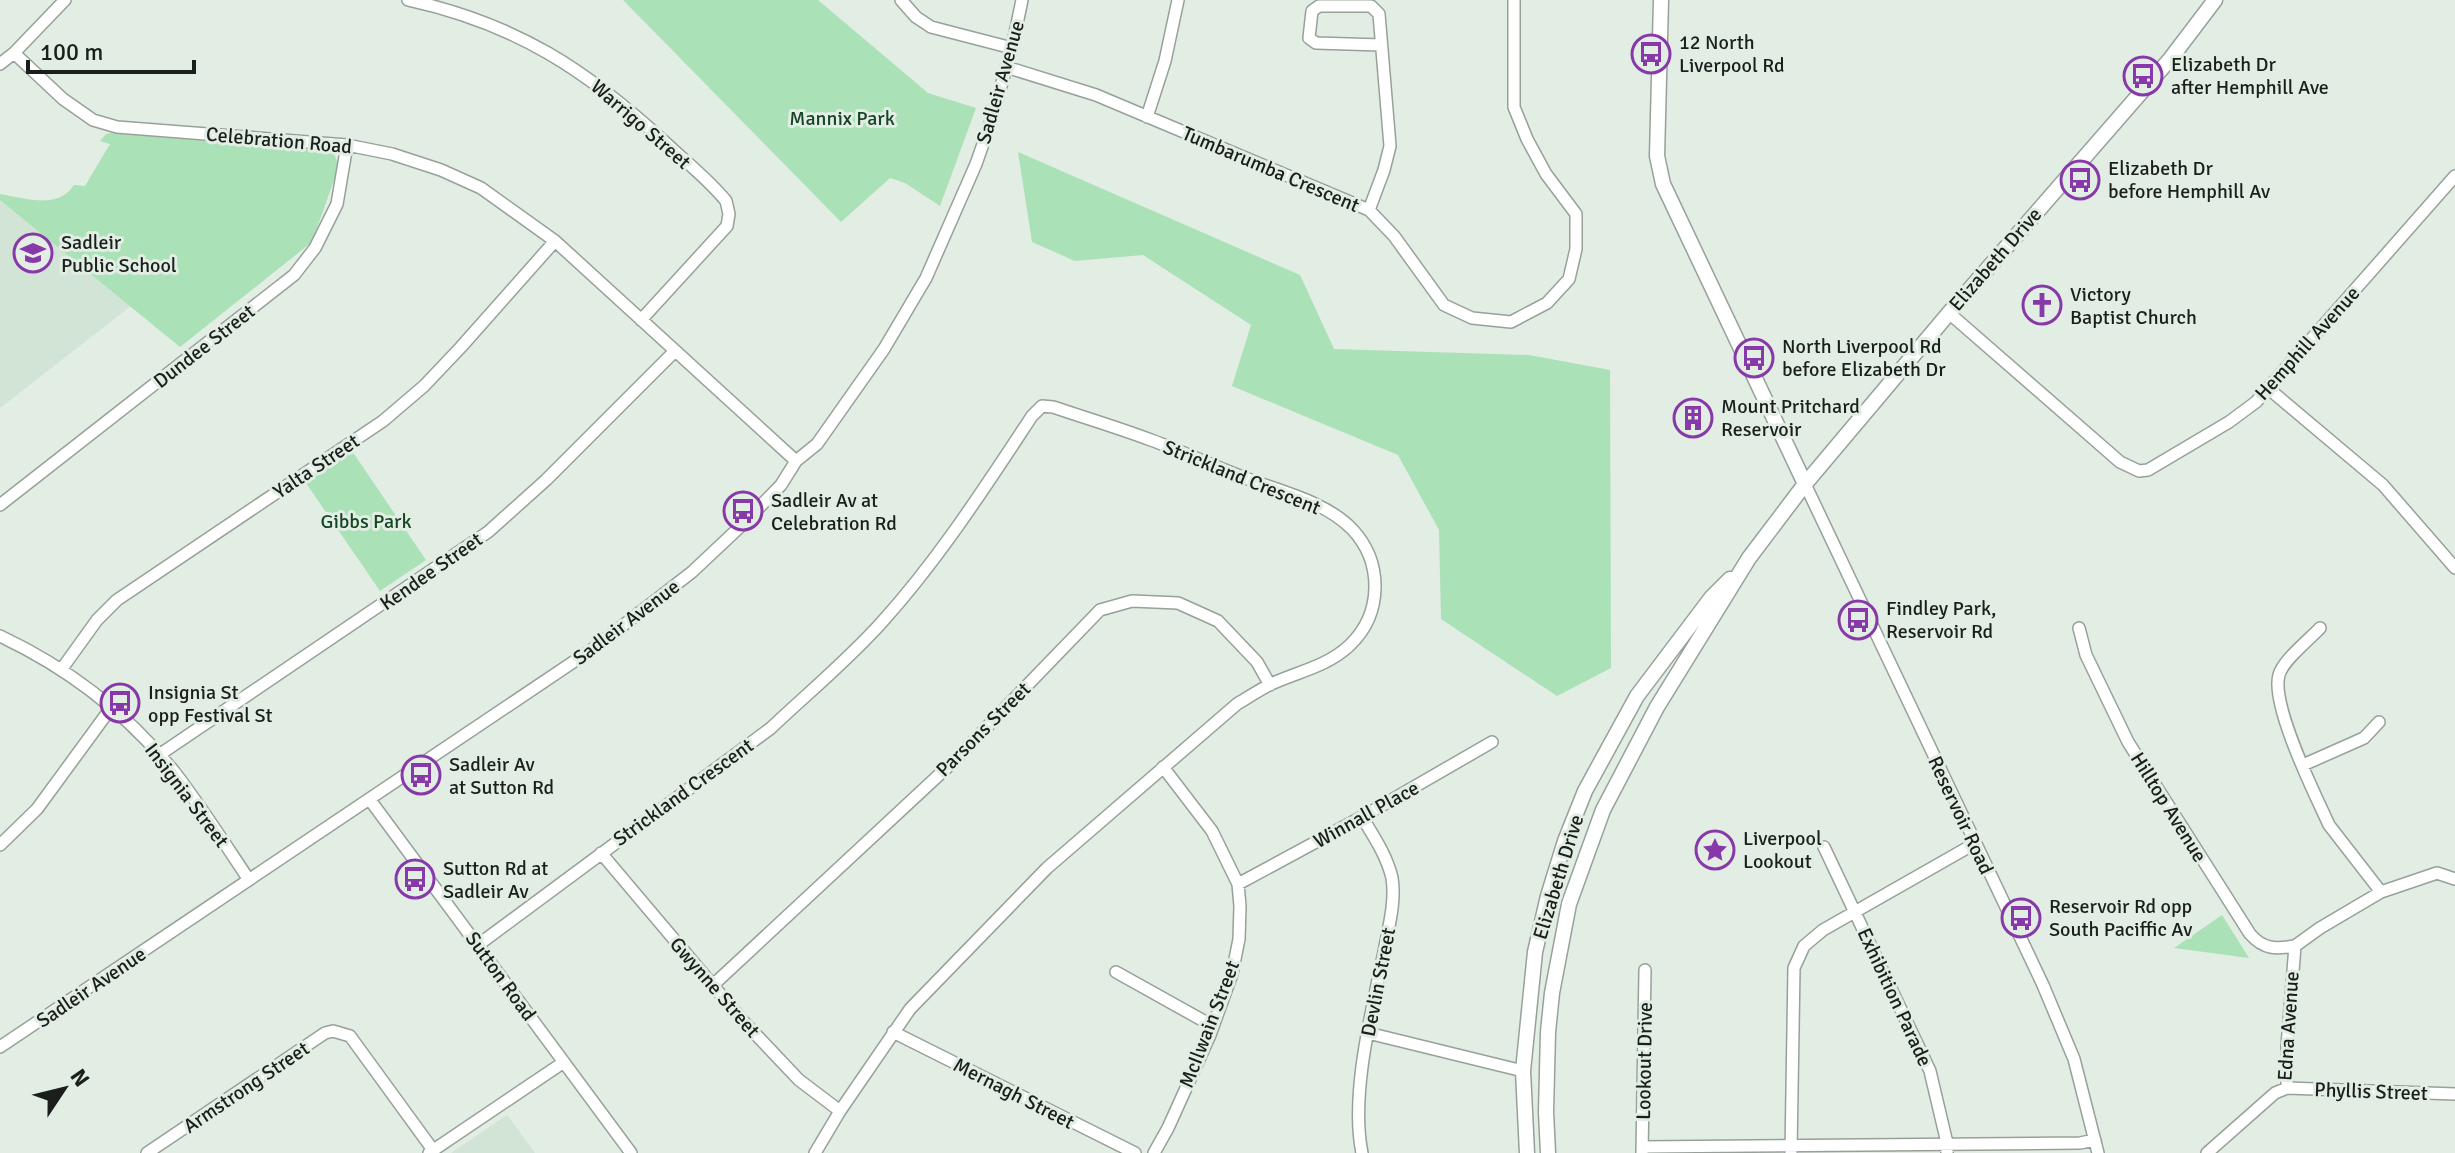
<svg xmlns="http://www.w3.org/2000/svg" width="2455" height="1153" font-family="Signika,sans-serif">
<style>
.built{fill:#d2e4d6}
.green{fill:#aae1b6}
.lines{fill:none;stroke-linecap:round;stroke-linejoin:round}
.minor-casing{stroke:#97a199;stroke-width:14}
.major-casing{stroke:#97a199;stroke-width:17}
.minor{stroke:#fff;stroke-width:11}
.major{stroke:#fff;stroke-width:14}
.labels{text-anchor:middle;stroke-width:6;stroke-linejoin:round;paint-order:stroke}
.poi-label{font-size:20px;fill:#1b1f1c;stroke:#e2ede4;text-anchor:start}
.street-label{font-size:20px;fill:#1b1f1c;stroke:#e2ede4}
.park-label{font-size:20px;fill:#154525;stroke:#e2ede4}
</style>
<rect width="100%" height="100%" fill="#e2ede4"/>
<path class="built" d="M0 200 131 306 0 408Z
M507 1115 535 1153H451Z"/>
<path class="green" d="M623 0H818L928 93 976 108 940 206 905 183 890 178 841 222Z
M111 133 330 151 334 154 339 166 312 242 180 347 0 200V194C25 198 58 210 74 185L85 186 110 144 100 141 106 134Z
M1018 152 1300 275 1334 349 1529 355 1610 370 1611 668 1557 696 1441 619 1439 530 1398 455 1232 386 1251 325 1143 255 1075 261 1032 242Z
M352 451 426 560 380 591 306 483Z
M2222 915 2249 958 2174 948Z"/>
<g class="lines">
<defs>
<path id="minor" d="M408 0C517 24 587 70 668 145 687 163 709 180 726 201L729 214 727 226 641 320
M901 0 916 17 931 27 1012 48
M14 53 63 99 93 120 117 127 347 145 392 154 441 170 481 188 555 241 796 461
M0 64 14 53 65 0
M1006 67 1096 95 1369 210 1394 236 1444 305 1472 318 1511 322 1547 303 1569 279 1576 249V214L1546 174 1527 139 1514 107V0
M1147 117 1165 61 1178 0
M1369 210 1384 170 1390 146 1379 14 1371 6H1319L1312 11 1309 38 1316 43 1381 45
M1949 313 2120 462 2139 471 2148 470 2229 422 2256 402 2455 176
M2269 389 2383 485 2455 568
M1805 484 2043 985 2074 1059 2098 1153
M0 505 294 275 315 248 337 204 347 145
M2079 628 2086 655 2128 742 2250 934C2264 950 2276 949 2295 946
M2320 628C2309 640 2283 660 2279 675 2271 703 2310 784 2323 812L2329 825 2381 892
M0 636C68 668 129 715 176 774 202 808 225 844 249 880
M61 670 97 620 117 600 383 421 424 386 461 347 555 241
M159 755 488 532 546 480 674 352
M2303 765 2364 738 2379 722
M370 800 631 1153
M0 845 37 809 111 708
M1824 847 1930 1071 1947 1143V1153
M601 853 743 1021 799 1080 840 1111
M1238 884 1362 817 1492 742
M478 945 771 728C808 693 848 660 882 622 939 559 985 487 1032 416L1042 406 1053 407C1086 418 1119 428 1151 440 1184 452 1215 467 1248 479 1282 492 1326 502 1352 529 1383 562 1383 613 1350 645 1327 667 1296 672 1269 685 1258 691 1247 698 1237 704L1047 868 910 1009 840 1111 815 1153
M1116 972 1211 1025
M712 986 955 760 1100 610 1132 601 1178 603 1218 621 1257 662 1270 685
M893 1032 1135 1153
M1368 1033 1523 1071
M0 1047 594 648 692 572 743 524 781 485 796 461 817 444 884 349 926 278 976 164 990 124 1012 48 1022 0
M2287 1088 2455 1094
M1642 1147 2080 1143 2095 1140
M1791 1152 1794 968 1804 946 1823 930 1974 844
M147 1153 325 1033 333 1031 350 1036 433 1150
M429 1153 564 1062
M1154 1153 1168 1128 1210 1035 1232 974 1239 939 1240 906 1238 884 1212 831 1163 767
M1362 1153C1350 1095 1372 1010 1384 952 1388 929 1396 902 1392 878 1387 856 1374 837 1362 817
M1642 1153 1645 970
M2207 1153 2275 1093 2287 1088V1046L2295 946 2320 928 2381 892 2437 873 2455 879"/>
<path id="major" d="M1661 0 1657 156 1663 184 1805 484
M1527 1153 1523 1071 1535 952 1548 896 1565 841 1585 791 1637 696 1711 598 1730 579
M1548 1153 1546 1112 1548 1032 1552 993 1569 904 1603 810 1657 707 1749 558 1805 484 1949 313 2171 58 2215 0"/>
</defs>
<use href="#minor" class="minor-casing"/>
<use href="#major" class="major-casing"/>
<use href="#minor" class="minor"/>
<use href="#major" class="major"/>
</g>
<defs>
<symbol id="bus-ring" viewBox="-11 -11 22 22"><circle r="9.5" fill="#e2ede4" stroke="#8839a9" stroke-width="1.5"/><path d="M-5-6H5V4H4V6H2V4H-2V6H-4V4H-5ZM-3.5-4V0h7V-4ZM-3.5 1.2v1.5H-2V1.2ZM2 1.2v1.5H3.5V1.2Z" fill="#8839a9"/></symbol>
<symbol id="school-ring" viewBox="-11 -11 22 22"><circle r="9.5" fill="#e2ede4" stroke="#8839a9" stroke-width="1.5"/><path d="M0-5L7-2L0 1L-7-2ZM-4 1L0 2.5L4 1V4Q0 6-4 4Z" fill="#8839a9"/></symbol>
<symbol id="church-ring" viewBox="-11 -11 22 22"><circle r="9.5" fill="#e2ede4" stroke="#8839a9" stroke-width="1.5"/><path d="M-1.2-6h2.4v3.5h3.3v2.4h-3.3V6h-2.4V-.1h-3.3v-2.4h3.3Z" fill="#8839a9"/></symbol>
<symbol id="building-ring" viewBox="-11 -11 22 22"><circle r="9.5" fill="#e2ede4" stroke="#8839a9" stroke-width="1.5"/><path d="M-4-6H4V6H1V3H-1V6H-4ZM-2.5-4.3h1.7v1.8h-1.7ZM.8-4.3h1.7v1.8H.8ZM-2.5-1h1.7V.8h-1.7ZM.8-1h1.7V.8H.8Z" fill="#8839a9"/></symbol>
<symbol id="sight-ring" viewBox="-11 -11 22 22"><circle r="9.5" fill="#e2ede4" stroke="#8839a9" stroke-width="1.5"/><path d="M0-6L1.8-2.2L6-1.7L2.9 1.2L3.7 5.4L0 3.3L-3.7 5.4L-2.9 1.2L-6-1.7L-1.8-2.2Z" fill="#8839a9"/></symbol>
</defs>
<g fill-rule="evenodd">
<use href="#bus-ring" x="1629" y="32" width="44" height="44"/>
<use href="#bus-ring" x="2121" y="54" width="44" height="44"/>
<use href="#bus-ring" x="2058" y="158" width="44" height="44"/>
<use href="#school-ring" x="11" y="231" width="44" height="44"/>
<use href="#church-ring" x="2020" y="283" width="44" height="44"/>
<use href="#bus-ring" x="1732" y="336" width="44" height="44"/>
<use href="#building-ring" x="1671" y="396" width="44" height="44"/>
<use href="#bus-ring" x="721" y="489" width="44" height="44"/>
<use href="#bus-ring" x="1836" y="598" width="44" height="44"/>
<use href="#bus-ring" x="98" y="681" width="44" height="44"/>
<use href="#bus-ring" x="399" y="753" width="44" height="44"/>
<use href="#sight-ring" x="1693" y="828" width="44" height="44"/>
<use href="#bus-ring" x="393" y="857" width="44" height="44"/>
<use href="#bus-ring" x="1999" y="896" width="44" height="44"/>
</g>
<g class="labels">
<g class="poi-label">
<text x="1679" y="49">12 North<tspan x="1679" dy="23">Liverpool Rd</tspan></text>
<text x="2171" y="71">Elizabeth Dr<tspan x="2171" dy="23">after Hemphill Ave</tspan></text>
<text x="2108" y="175">Elizabeth Dr<tspan x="2108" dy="23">before Hemphill Av</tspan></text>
<text x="61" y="249">Sadleir<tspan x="61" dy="23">Public School</tspan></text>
<text x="2070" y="301">Victory<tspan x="2070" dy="23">Baptist Church</tspan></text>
<text x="1782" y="353">North Liverpool Rd<tspan x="1782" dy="23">before Elizabeth Dr</tspan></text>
<text x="1721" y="413">Mount Pritchard<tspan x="1721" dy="23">Reservoir</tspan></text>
<text x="771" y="507">Sadleir Av at<tspan x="771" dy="23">Celebration Rd</tspan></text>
<text x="1886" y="615">Findley Park,<tspan x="1886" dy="23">Reservoir Rd</tspan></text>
<text x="148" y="699">Insignia St<tspan x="148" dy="23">opp Festival St</tspan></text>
<text x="449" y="771">Sadleir Av<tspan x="449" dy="23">at Sutton Rd</tspan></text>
<text x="1743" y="845">Liverpool<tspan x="1743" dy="23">Lookout</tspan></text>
<text x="443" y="875">Sutton Rd at<tspan x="443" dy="23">Sadleir Av</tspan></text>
<text x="2049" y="913">Reservoir Rd opp<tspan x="2049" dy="23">South Paciffic Av</tspan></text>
</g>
<g class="street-label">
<text transform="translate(1000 82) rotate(-74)" y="7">Sadleir Avenue</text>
<text transform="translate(641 124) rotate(41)" y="7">Warrigo Street</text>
<text transform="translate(279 140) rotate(5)" y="7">Celebration Road</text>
<text transform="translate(1271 169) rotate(23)" y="7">Tumbarumba Crescent</text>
<text transform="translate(1995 259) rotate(-49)" y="7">Elizabeth Drive</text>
<text transform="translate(2307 343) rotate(-48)" y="7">Hemphill Avenue</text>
<text transform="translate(204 346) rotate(-38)" y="7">Dundee Street</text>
<text transform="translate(316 466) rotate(-34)" y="7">Yalta Street</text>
<text transform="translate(1242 477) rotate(22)" y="7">Strickland Crescent</text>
<text transform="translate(431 571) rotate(-35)" y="7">Kendee Street</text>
<text transform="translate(626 622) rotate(-37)" y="7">Sadleir Avenue</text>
<text transform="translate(983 729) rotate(-45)" y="7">Parsons Street</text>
<text transform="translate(683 792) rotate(-36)" y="7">Strickland Crescent</text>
<text transform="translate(187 795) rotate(53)" y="7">Insignia Street</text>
<text transform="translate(2169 807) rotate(58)" y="7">Hilltop Avenue</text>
<text transform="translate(1366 814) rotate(-29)" y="7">Winnall Place</text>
<text transform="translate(1961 815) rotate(65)" y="7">Reservoir Road</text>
<text transform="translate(1558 877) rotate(-73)" y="7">Elizabeth Drive</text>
<text transform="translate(501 976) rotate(54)" y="7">Sutton Road</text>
<text transform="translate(1378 982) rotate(-79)" y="7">Devlin Street</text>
<text transform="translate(91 987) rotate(-34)" y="7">Sadleir Avenue</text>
<text transform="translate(715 987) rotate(49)" y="7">Gwynne Street</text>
<text transform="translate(1895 997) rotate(65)" y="7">Exhibition Parade</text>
<text transform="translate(1209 1024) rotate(-69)" y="7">McIlwain Street</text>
<text transform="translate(2288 1026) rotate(-86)" y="7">Edna Avenue</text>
<text transform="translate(1644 1061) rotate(-89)" y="7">Lookout Drive</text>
<text transform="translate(246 1087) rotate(-34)" y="7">Armstrong Street</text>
<text transform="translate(2371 1091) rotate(2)" y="7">Phyllis Street</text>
<text transform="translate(1014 1093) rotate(27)" y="7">Mernagh Street</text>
</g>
<g class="park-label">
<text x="842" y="125">Mannix Park</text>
<text x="366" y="528">Gibbs Park</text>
</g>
</g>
<g transform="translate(64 1089) rotate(55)" stroke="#e2ede4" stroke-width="6" paint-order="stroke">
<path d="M0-6L14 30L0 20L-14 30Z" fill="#1b1f1c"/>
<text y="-12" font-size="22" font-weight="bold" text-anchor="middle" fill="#1b1f1c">N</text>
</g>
<path d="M28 60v12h166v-12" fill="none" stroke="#1b1f1c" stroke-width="4"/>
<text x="40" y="60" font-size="24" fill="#1b1f1c" stroke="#e2ede4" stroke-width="6" paint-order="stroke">100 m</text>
</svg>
